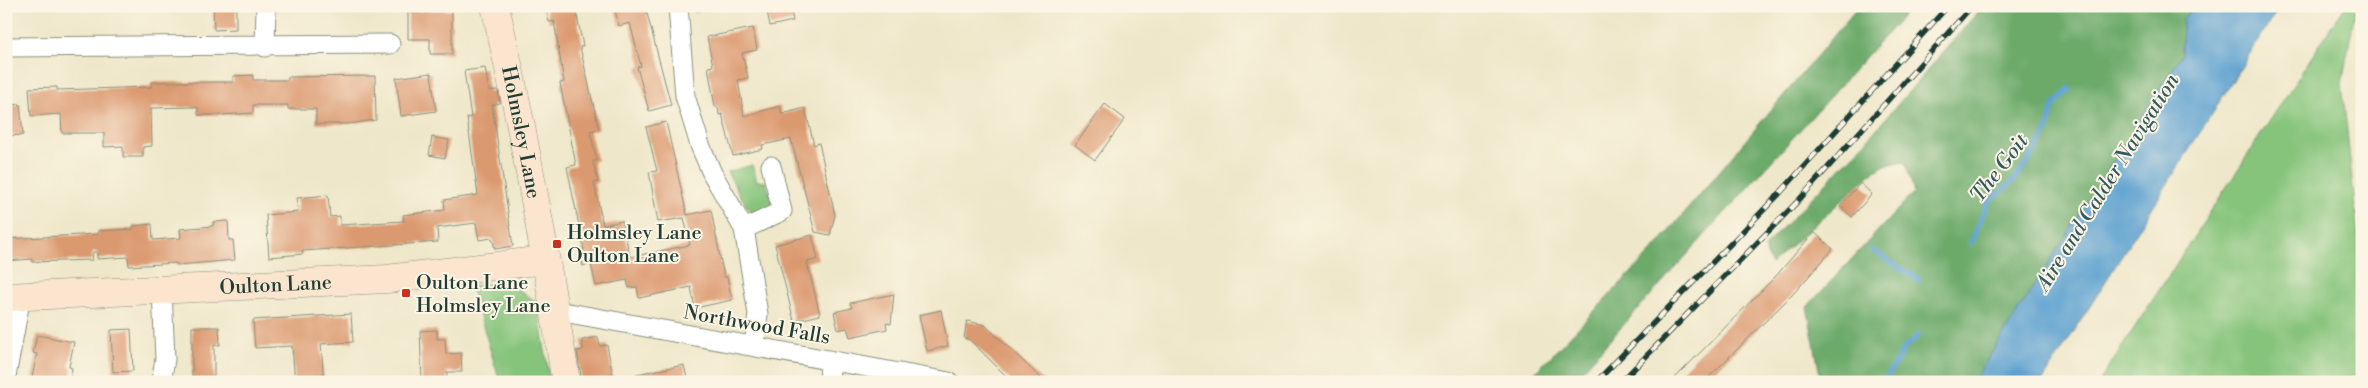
<svg xmlns="http://www.w3.org/2000/svg" width="2368" height="388" font-family="'Libre Bodoni',serif">
<style>
.green{fill:#86c47b;stroke:#528058}
.forest{fill:#6caa6b;stroke:#467450}
.water{fill:#5ba0d0;stroke:#3d6e82}
.lines{fill:none;stroke-linecap:round;stroke-linejoin:round}
.stream{stroke:#5ba0d0;stroke-width:5.5}
.building{fill:#db996f}
.street-casing{stroke:#87927e;stroke-width:21}
.secondary-casing{stroke:#87927e;stroke-width:29}
.street{stroke:#fff;stroke-width:19}
.secondary{stroke:#fbe5cf;stroke-width:28}
.rail-casing{stroke:#1f3d34;stroke-width:5.5}
.rail{stroke:#fcf5e5;stroke-width:4;stroke-dasharray:11;stroke-linecap:butt}
.poi-dot{fill:#c8321e;stroke:#fcf5e5;stroke-width:2}
.labels{text-anchor:middle;stroke-width:4;stroke-linejoin:round;paint-order:stroke}
.street-label{font-size:20px;fill:#1f3d34;stroke:#fcf5e5}
.poi-label{font-size:20px;fill:#1f3d34;stroke:#fcf5e5;text-anchor:start}
.water-label{font-size:21px;font-style:italic;fill:#315b63;stroke:#fcf5e5}
</style>
<rect width="100%" height="100%" fill="#fcf5e5"/>
<filter id="ink" filterUnits="userSpaceOnUse"><feTurbulence type="fractalNoise" baseFrequency=".02" numOctaves="2"/><feDisplacementMap in="SourceGraphic" scale="10" xChannelSelector="R" yChannelSelector="G"/><feConvolveMatrix kernelMatrix="1 2 1 2 8 2 1 2 1" color-interpolation-filters="sRGB"/></filter>
<filter id="wash" filterUnits="userSpaceOnUse"><feTurbulence type="fractalNoise" baseFrequency=".0096" numOctaves="4" result="noise"/><feDisplacementMap in="SourceGraphic" scale="20" xChannelSelector="R" yChannelSelector="G"/><feGaussianBlur stdDeviation="1.12" result="paint"/><feColorMatrix in="noise" values="0 0 0 0 0 0 0 0 0 0 0 0 0 0 0 0 0 1.4 0 .05"/><feComposite in="paint" operator="in"/></filter>
<g filter="url(#wash)">
<rect width="100%" height="100%" fill="#efe7c9"/>
<path class="green" d="M691 6H719L695 12 692 10Z
M2345 6H2356L2342 83 2362 274V382H2099Z
M752 165 757 181 766 182 772 201C768 211 759 215 749 210L727 172Z
M506 281 537 302 550 382H500L471 286Z"/>
<path class="forest" d="M1859 6H1912L1572 382H1526L1653 250Z
M1983 6H2193L2183 20 2182 54 1973 382H1817L1820 375 1807 307 1914 192 1905 161 1885 165 1871 174 1771 264 1764 247 1859 149Z"/>
<path class="water" d="M2193 6H2280L2042 382H1973L2182 54 2183 20Z
M2362 73V179L2358 116Z"/>
<g class="lines">
<path class="stream" d="M1971 243 1988 202 2012 182 2028 162 2048 130 2052 108 2069 89
M1872 250 1919 280
M1884 382 1905 347 1919 335"/>
</g>
<g id="blocks">
<path class="building" d="M213 6H236V29L214 30Z
M545 6H573L574 12 576 11 583 46 580 47 599 129 590 131 597 161H593L598 182 594 183 603 225 622 221 630 257 690 245 684 218 658 222 649 172 657 171 646 127 666 122 687 215 711 210 724 277H727L732 300 695 308 691 287 639 298 637 287 629 288 627 280 596 286 591 264 583 266 579 251 584 250 567 167 576 165 560 83 564 82 554 21 549 22Z
M628 6H645L671 105 649 111 637 67 641 66 630 23 619 26 615 10Z
M766 6H790L793 21 770 26Z
M452 10V54H430V39H408V11Z
M753 28 757 50 742 53 748 78 738 80 744 116 780 106 782 114 805 108 814 145 819 143 835 215 830 235 815 232 791 139 762 145 763 149 733 156 722 114 719 115 718 107H715L708 67 713 66 707 37Z
M485 68 489 91 498 90 500 103 492 105 513 246 495 249 492 238 479 240 476 223 437 228 438 242 302 251 303 254 269 257 266 215 298 212 297 198 328 195 330 217 340 216V225L404 221 403 215 445 210 444 200 478 195 467 118 471 117 464 71Z
M431 73 436 111 401 116 396 78Z
M253 75V80H288V77L375 76 376 120 348 124H316V109H288V105H253V113L222 115H198V108L194 107 151 108 152 146 143 147V157H123V146L104 147V133H62L61 114 31 116 29 88 57 87V90L151 87V82H233V76Z
M20 104 23 135 6 136V106Z
M1105 104 1125 119 1095 160 1075 145Z
M432 137 449 140 445 158 429 155Z
M1860 183 1872 194 1852 217 1840 206Z
M228 221 229 240H233L235 260 177 265 176 263 129 266 128 257 97 259V252H93L92 260 32 262V259L6 261V239L98 234V231L133 229V226L152 224 153 240 181 238 180 229 213 226V222Z
M1814 232 1833 249 1793 294 1704 382H1671L1775 277Z
M812 235 818 259 807 262 820 315 794 321 775 245Z
M894 294 891 324 886 323 887 329 850 337 847 328 838 330 834 312 852 308 850 303Z
M941 310 948 346 927 351 919 315Z
M351 314 353 342 321 344 324 382H295L292 346 255 348 253 320Z
M967 321 985 325 1045 382H1012L970 340 964 338Z
M192 327H219L220 345H214V382H192Z
M131 329 133 371 113 372 111 330Z
M437 330V339H445L446 354 461 353 462 372H447V382H422L420 331Z
M37 335 74 342 69 367 72 368 70 382H55L32 377 37 354 33 353Z
M598 337 600 346 607 345 614 382H582L577 351 583 350 582 340Z
M684 365 688 382H636V374Z"/>
</g>
</g>
<g filter="url(#ink)">
<use href="#blocks" fill-opacity="0" stroke="#87927e" stroke-width="1"/>
<g class="lines">
<defs>
<path id="street" d="M678 6 685 96 700 145 712 173 744 229 758 314 754 346
M6 47 390 44
M265 47 266 6
M744 229 782 211 771 166
M555 314 569 313 949 382
M829 360 830 382
M6 376 21 296
M161 382 165 359 162 290"/>
<g id="secondary">
<path id="s1" d="M495 6C524 130 546 256 566 382"/>
<path id="s2" d="M6 297 387 279 545 260"/>
</g>
</defs>
<use href="#street" class="street-casing"/>
<use href="#secondary" class="secondary-casing"/>
<use href="#street" class="street"/>
<use href="#secondary" class="secondary"/>
<defs>
<path id="rail" d="M1596 382 1780 193 1948 6
M1621 382 1798 201 1972 6"/>
</defs>
<use href="#rail" class="rail-casing"/>
<use href="#rail" class="rail"/>
</g>
</g>
<g class="poi-dot">
<rect x="552" y="239" width="10" height="10" rx="2.5"/>
<rect x="401" y="288" width="10" height="10" rx="2.5"/>
</g>
<g class="labels">
<g class="street-label">
<text dy="7" stroke="none"><textPath href="#s1" startOffset="129">Holmsley Lane</textPath></text>
<text dy="7" stroke="none"><textPath href="#s2" startOffset="270">Oulton Lane</textPath></text>
<text transform="translate(757 324) rotate(10)" y="7">Northwood Falls</text>
</g>
<g class="poi-label">
<text x="567" y="239">Holmsley Lane<tspan x="567" dy="23">Oulton Lane</tspan></text>
<text x="416" y="289">Oulton Lane<tspan x="416" dy="23">Holmsley Lane</tspan></text>
</g>
<g class="water-label">
<text transform="translate(1999 168) rotate(-52)" y="7">The Goit</text>
<text transform="translate(2107 182) rotate(-58)" y="7">Aire and Calder Navigation</text>
</g>
</g>
<rect width="2368" height="388" fill="none" stroke="#fcf5e5" stroke-width="25"/>
</svg>
